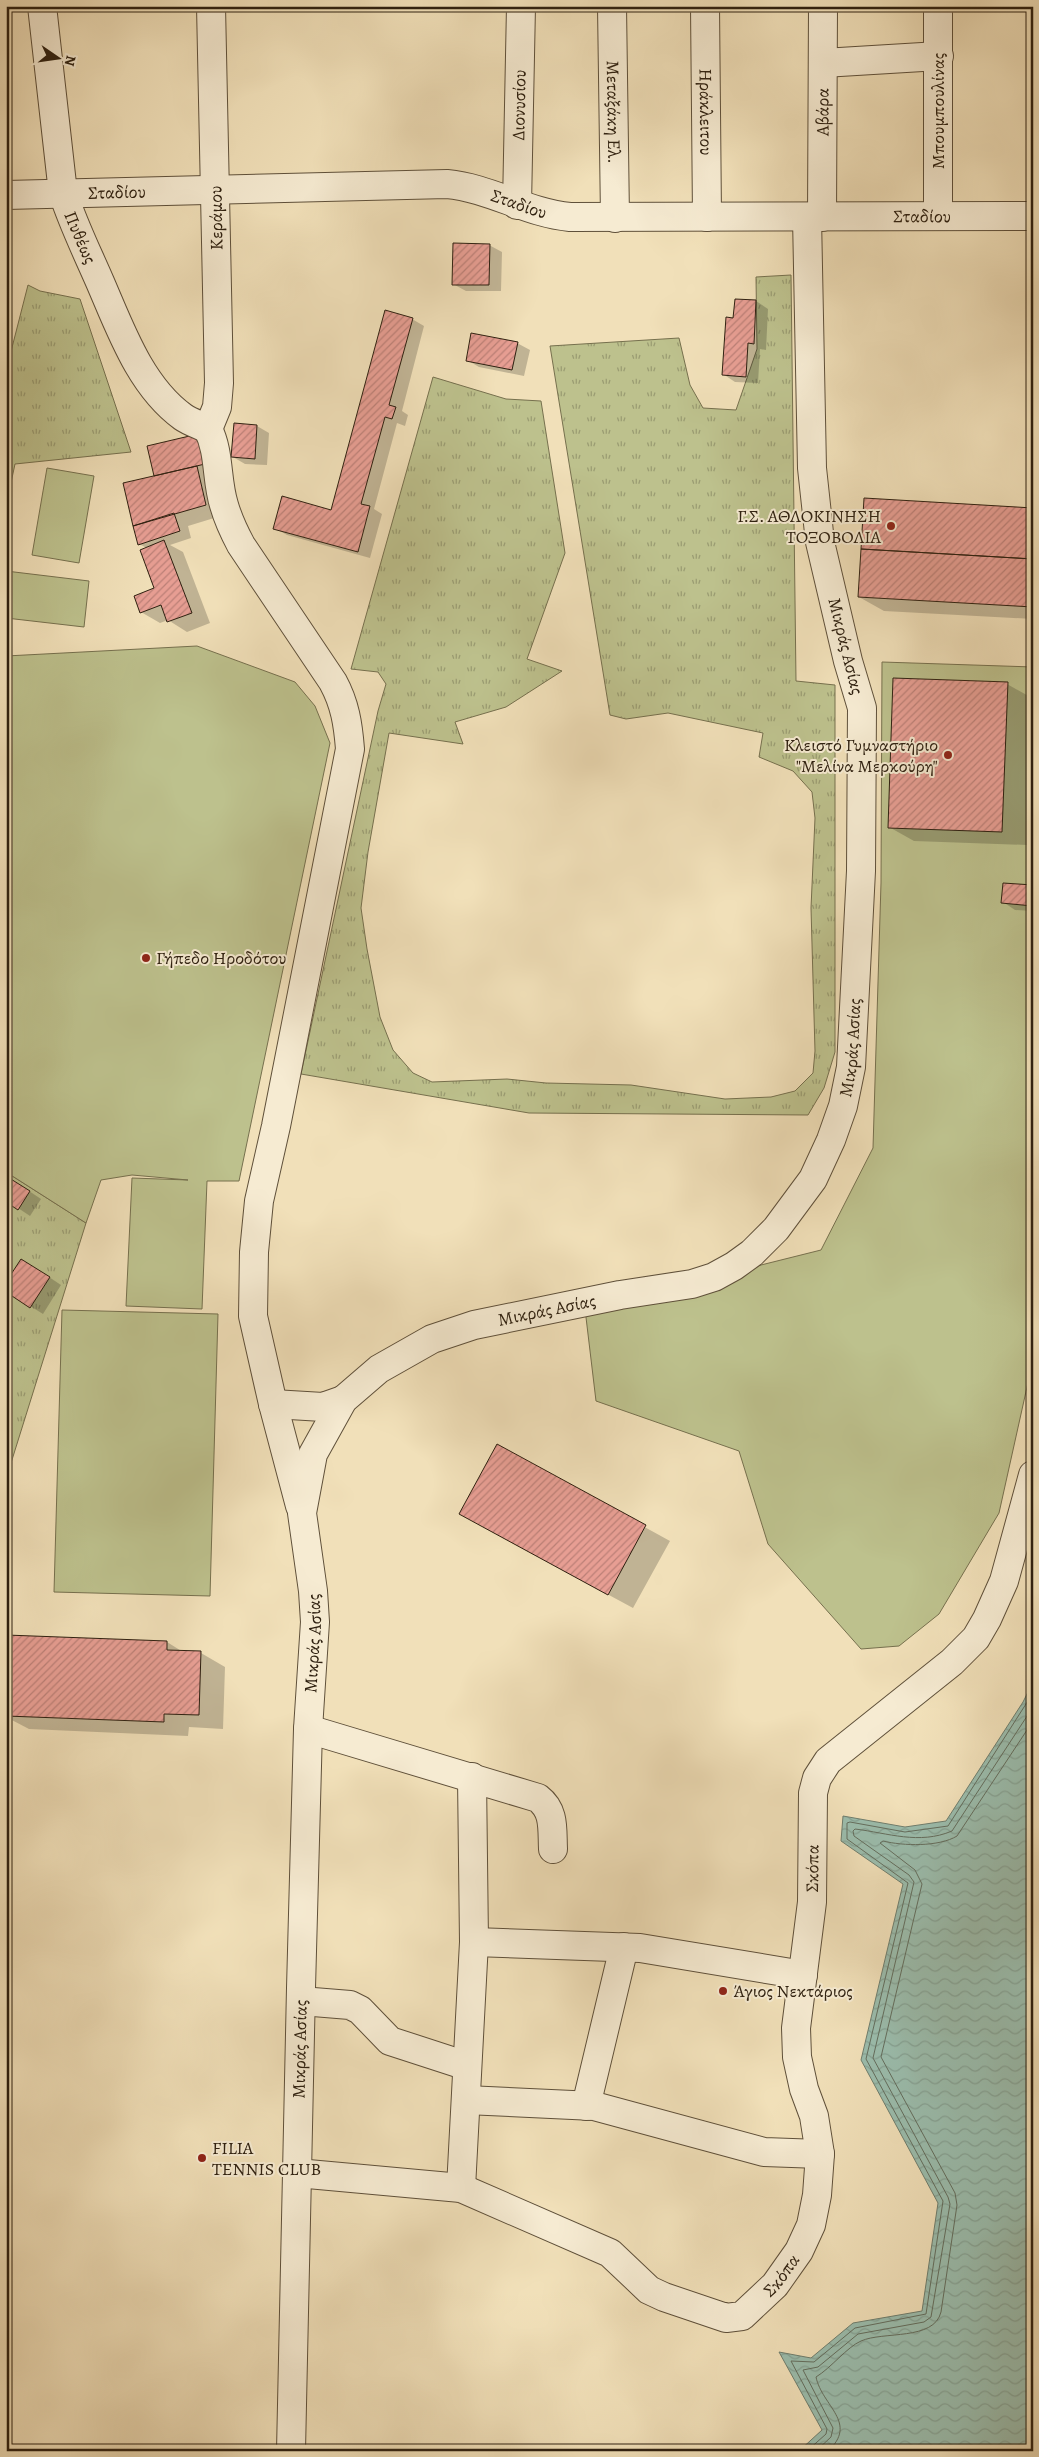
<svg xmlns="http://www.w3.org/2000/svg" width="1039" height="2457" font-family="Alegreya,serif">
<style>
.grass{fill:url(#grass-tufts);stroke:#76704e}
.pitch{fill:#bdc18d;stroke:#76704e}
.water{fill:url(#water-waves);stroke:#6f7e6e}
.shadow{fill:#0003}
.lines{fill:none;stroke-linecap:round;stroke-linejoin:round}
.shore{stroke:#646e5e;stroke-width:1}
.building{fill:url(#building-hatch);stroke:#2e2010}
.minor-casing{stroke:#5f503a;stroke-width:30}
.minor{stroke:#f6ebd2;stroke-width:28}
.poi-dot{fill:#8f2418;stroke:#f6ebd2;stroke-width:2}
.labels{text-anchor:middle;stroke-width:4;stroke-linejoin:round;paint-order:stroke}
.street-label{font-size:18px;fill:#2e2010;stroke:#f6ebd2}
.poi-label{font-size:18px;fill:#2e2010;stroke:#f6ebd2;text-anchor:start}
</style>
<defs>
<pattern id="grass-tufts" width="24" height="20" patternUnits="userSpaceOnUse" patternTransform="scale(1.25)"><rect width="24" height="20" fill="#bdc18d"/><path d="M3 7l-1-3M5 7V3M7 7l1-3M15 17l-1-3M17 17v-4M19 17l1-3" fill="none" stroke="#9a9c72"/></pattern>
<pattern id="water-waves" width="16" height="10" patternUnits="userSpaceOnUse" patternTransform="scale(1.25)"><rect width="16" height="10" fill="#9bbdad"/><path d="M0 5q4-4 8 0t8 0" fill="none" stroke="#86a294"/></pattern>
<pattern id="building-hatch" width="6" height="6" patternUnits="userSpaceOnUse" patternTransform="scale(1.25)"><rect width="6" height="6" fill="#e79e93"/><path d="M-1 1l2-2M0 6l6-6M5 7l2-2" fill="none" stroke="#bc8077"/></pattern>
</defs>
<rect width="100%" height="100%" fill="#f1e0b9"/>
<filter id="stains"><feTurbulence type="fractalNoise" baseFrequency=".004" numOctaves="4"/><feColorMatrix values="0 0 0 0 .2 0 0 0 0 .09 0 0 0 0 .02 0 0 0 .5 -.17"/></filter>
<radialGradient id="worn" r=".72"><stop offset=".6" stop-color="#630" stop-opacity="0"/><stop offset="1" stop-color="#630" stop-opacity=".3"/></radialGradient>
<path class="grass" d="M791 275 796 681 835 685V1052L824 1088 808 1115 529 1113 301 1074 378 711 386 684 378 672 351 669 433 377 506 399 541 401 565 553 527 659 562 671 506 707 455 722 463 744 389 733 368 852 361 908 367 949 380 1017 393 1050 413 1073 432 1082 507 1079 546 1083 631 1085 725 1099 771 1097 795 1091 813 1073 815 1051 811 908 815 818 812 792 793 771 759 757 763 733 668 713 626 719 610 715 550 346 679 338 690 385 703 408 736 410 757 349 756 277Z
M28 285 40 291 80 299 131 452 15 464 6 506V371Z
M6 1172 86 1223 6 1479Z"/>
<path class="pitch" d="M47 468 94 476 79 563 32 555Z
M6 571 89 581 84 627 6 618Z
M197 646 295 682 315 706 330 743 239 1181H207L202 1309 126 1306 132 1178 188 1180 132 1175 101 1180 86 1223 6 1172V656Z
M882 662 1033 667V1360L999 1513 939 1614 899 1646 861 1649 768 1544 739 1451 596 1401 585 1309 821 1250 873 1148 881 883Z
M62 1310 218 1314 210 1596 54 1592Z"/>
<path class="water" d="M1033 1682V2451H799L822 2430 779 2352 811 2358 853 2323 922 2311 938 2203 861 2060 903 1884 841 1841 843 1816 905 1827 946 1821 1023 1702Z"/>
<path class="shadow" d="M489 245 502 252 501 291H466L453 284Z
M736 300 756 301 768 309 766 350 760 349 758 383 735 382 723 374Z
M412 319 424 326 402 411 408 415 405 426 397 423 374 509 382 514 370 558 287 535 275 528 332 511Z
M517 343 530 350 524 376 479 367 467 360Z
M235 425 257 426 269 433 267 465 245 464 233 457Z
M198 435 224 515 188 526 191 538 170 545 183 552 210 623 187 632 168 620 160 623 141 612 156 589 147 548 139 544 156 477Z
M1033 509V619L884 611 859 597Z
M1007 684 1032 698 1027 845 914 841 889 827Z
M1033 887V911L1015 910 1003 902Z
M17 1183 41 1199 30 1216 18 1208Z
M34 1267 61 1285 43 1314 6 1291Z
M497 1446 670 1541 633 1608 485 1528Z
M7 1636 167 1642 183 1652 201 1653 225 1667 223 1729 189 1727 188 1736 29 1729 6 1717Z"/>
<g class="lines">
<path class="shore" d="M807 2451 826 2434 827 2429 791 2361 814 2362 855 2328 926 2314 943 2201 866 2059 908 1883 847 1839V1823L850 1822 905 1832 948 1826 1033 1693
M816 2451 831 2437 833 2428 803 2370 818 2367 858 2334 924 2322 931 2317 950 2204 948 2197 873 2058 914 1882 909 1875 854 1836 853 1831 855 1829C888 1833 919 1845 952 1831L1033 1707
M828 2451C859 2423 822 2406 816 2377 831 2368 847 2347 861 2341 883 2331 934 2341 941 2312L957 2205 955 2193 881 2057 922 1884 915 1870 880 1843 883 1841C903 1846 939 1847 957 1836L1033 1721"/>
</g>
<path class="building" d="M453 243 490 244 489 285H452Z
M735 299 756 300 754 344 748 343 746 377 722 375 726 317 733 318Z
M385 310 413 318 389 405 396 407 392 419 385 417 361 504 370 506 358 552 273 529 282 496 331 510Z
M471 333 518 342 512 370 466 361Z
M234 423 257 425 255 459 231 457Z
M198 434 205 464 154 476 147 446Z
M197 466 206 505 133 526 123 483Z
M864 498 1033 508V559L861 549Z
M174 513 180 531 138 545 133 526Z
M164 540 192 613 167 622 161 605 140 613 134 596 154 588 140 550Z
M861 549 1033 559V607L858 597Z
M893 678 1008 682 1002 832 888 828Z
M1003 883 1033 885V906L1001 903Z
M6 1176 30 1191 18 1210 6 1202Z
M21 1259 50 1277 30 1308 6 1292V1282Z
M497 1444 646 1525 608 1595 459 1514Z
M6 1635 167 1641V1650L201 1651 199 1715 164 1714V1722L6 1716Z"/>
<g class="lines">
<defs>
<g id="minor">
<path id="s1" d="M42 6 63 193C73 224 87 252 100 282 120 328 140 386 183 417 190 422 200 425 208 429"/>
<path id="s2" d="M612 6 615 218"/>
<path id="s3" d="M705 6 707 217"/>
<path d="M823 63 939 56"/>
<path id="s4" d="M6 195 447 184C490 188 527 213 570 217L1033 216"/>
<path id="s5" d="M517 205 521 6"/>
<path d="M938 216V6"/>
<path id="s6" d="M822 217 823 6"/>
<path d="M208 429C220 453 216 480 224 505 228 519 234 532 241 545L333 682C345 704 348 724 350 749L276 1126 259 1201 254 1252 253 1316 273 1404 300 1506"/>
<path d="M208 429 217 407 219 383 211 6"/>
<path d="M273 1404 323 1407 343 1400"/>
<path d="M308 1729 538 1798C555 1811 552 1829 553 1849"/>
<path d="M474 1942 640 1948 803 1975"/>
<path d="M301 2001 350 2005 360 2010 390 2041 467 2066"/>
<path d="M466 2100 594 2106 764 2152 820 2154"/>
<path d="M586 2106 624 1947"/>
<path id="s7" d="M297 2173 461 2188 610 2253 649 2290 664 2297 726 2318 742 2316 775 2285 799 2251 811 2225 817 2195 820 2154 814 2116 804 2089 797 2057 796 2028 812 1902 813 1793 817 1778 828 1761 952 1662 976 1638 987 1619 1004 1581 1033 1475"/>
<path d="M461 2188 474 1942 472 1777"/>
<path id="s8" d="M291 2451 301 1988 308 1729 315 1622 313 1591 302 1513 313 1454 343 1400 379 1369 432 1339 474 1325 620 1295 692 1284 714 1277 734 1266 752 1253 776 1229 813 1179 831 1140 843 1106 851 1067 861 871 862 708 848 661 820 542 812 468 807 217"/>
</g>
</defs>
<use href="#minor" class="minor-casing"/>
<use href="#minor" class="minor"/>
</g>
<g class="poi-dot">
<circle cx="891" cy="526" r="5"/>
<circle cx="948" cy="755" r="5"/>
<circle cx="146" cy="958" r="5"/>
<circle cx="723" cy="1991" r="5"/>
<circle cx="202" cy="2158" r="5"/>
</g>
<g class="labels">
<g class="street-label">
<text dy="6" stroke="none"><textPath href="#s5" startOffset="100">Διονυσίου</textPath></text>
<text dy="6" stroke="none"><textPath href="#s6" startOffset="105">Αβάρα</textPath></text>
<text transform="translate(938 111) rotate(-90)" y="6">Μπουμπουλίνας</text>
<text dy="6" stroke="none"><textPath href="#s2" startOffset="106">Μεταξάκη Ελ.</textPath></text>
<text dy="6" stroke="none"><textPath href="#s3" startOffset="106">Ηράκλειτου</textPath></text>
<text dy="6" stroke="none"><textPath href="#s4" startOffset="111">Σταδίου</textPath></text>
<text dy="6" stroke="none"><textPath href="#s4" startOffset="516">Σταδίου</textPath></text>
<text dy="6" stroke="none"><textPath href="#s4" startOffset="921">Σταδίου</textPath></text>
<text transform="translate(216 218) rotate(-91)" y="6">Κεράμου</text>
<text dy="6" stroke="none"><textPath href="#s1" startOffset="236">Πυθέως</textPath></text>
<text transform="translate(846 646) rotate(76)" y="6">Μικράς Ασίας</text>
<text dy="6" stroke="none"><textPath href="#s8" startOffset="1738">Μικράς Ασίας</textPath></text>
<text dy="6" stroke="none"><textPath href="#s8" startOffset="1288">Μικράς Ασίας</textPath></text>
<text dy="6" stroke="none"><textPath href="#s8" startOffset="808">Μικράς Ασίας</textPath></text>
<text dy="6" stroke="none"><textPath href="#s7" startOffset="956">Σκόπα</textPath></text>
<text dy="6" stroke="none"><textPath href="#s8" startOffset="402">Μικράς Ασίας</textPath></text>
<text dy="6" stroke="none"><textPath href="#s7" startOffset="536">Σκόπα</textPath></text>
</g>
<g class="poi-label">
<text x="881" y="522" text-anchor="end">Γ.Σ. ΑΘΛΟΚΙΝΗΣΗ<tspan x="881" dy="21">ΤΟΞΟΒΟΛΙΑ</tspan></text>
<text x="938" y="751" text-anchor="end">Κλειστό Γυμναστήριο<tspan x="938" dy="21">"Μελίνα Μερκούρη"</tspan></text>
<text x="156" y="964">Γήπεδο Ηροδότου</text>
<text x="733" y="1997">Άγιος Νεκτάριος</text>
<text x="212" y="2154">FILIA<tspan x="212" dy="21">TENNIS CLUB</tspan></text>
</g>
</g>
<rect width="1039" height="2457" fill="none" stroke="#f1e0b9" stroke-width="25"/>
<rect x="8" y="8" width="1024" height="2442" fill="none" stroke="#2e2010" stroke-width="2.5"/>
<rect x="12" y="12" width="1014" height="2432" fill="none" stroke="#2e2010"/>
<g transform="translate(58 58) rotate(103)" stroke="#f6ebd2" stroke-width="4" paint-order="stroke">
<path d="M0-4L9 19L0 12L-9 19Z" fill="#2e2010"/>
<text y="-8" font-size="14" font-weight="bold" text-anchor="middle" fill="#2e2010">N</text>
</g>
<rect width="100%" height="100%" filter="url(#stains)"/>
<rect width="100%" height="100%" fill="url(#worn)"/>
</svg>
